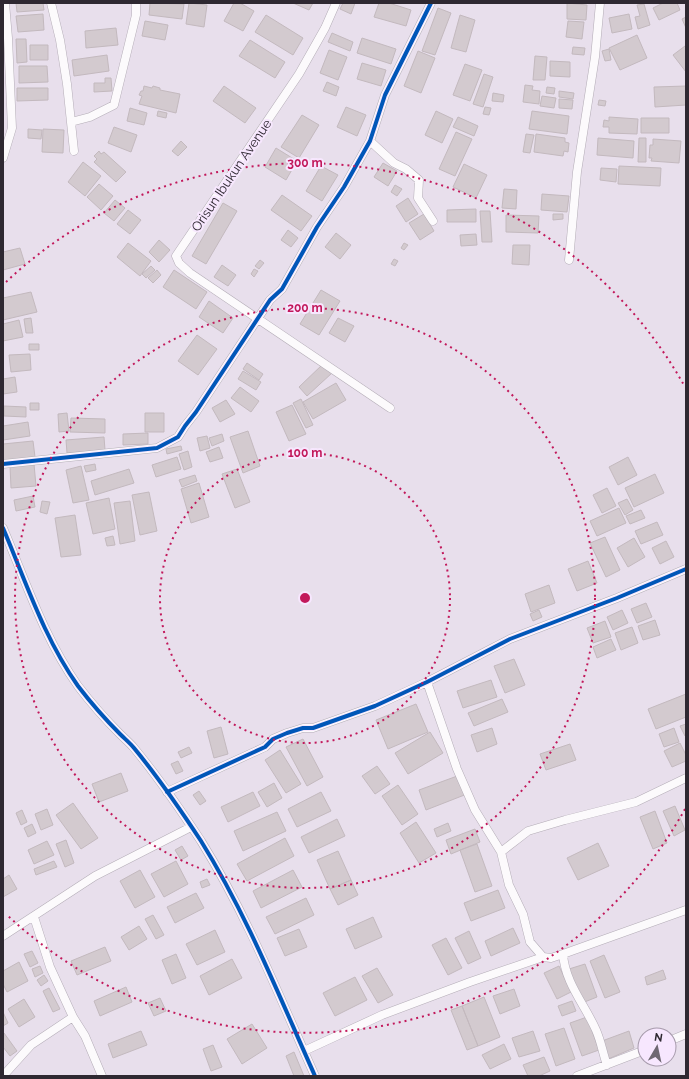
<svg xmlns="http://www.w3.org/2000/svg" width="689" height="1079" font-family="Raleway,sans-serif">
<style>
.building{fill:#d3cacf;stroke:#c3b9be}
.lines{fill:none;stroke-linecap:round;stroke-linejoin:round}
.minor-casing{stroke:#b4adb7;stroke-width:9}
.minor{stroke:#fcfafc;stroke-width:8}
.cycleway-casing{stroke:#f7e7fe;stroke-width:6}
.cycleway{stroke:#0057b8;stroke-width:4}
.ring{fill:none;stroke:#c2185b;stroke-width:2;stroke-dasharray:2 4}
.labels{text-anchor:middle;stroke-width:4;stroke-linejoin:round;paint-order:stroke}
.street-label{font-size:13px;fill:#2e2831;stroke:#f7e7fe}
.centre{fill:#c2185b;stroke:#f7e7fe;stroke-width:2}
.ring-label{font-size:12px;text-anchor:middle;font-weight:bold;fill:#c2185b;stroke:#f7e7fe;stroke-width:4;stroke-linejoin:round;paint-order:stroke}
</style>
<rect width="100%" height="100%" fill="#e8dfec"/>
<path class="building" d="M16 3H43L44 10 17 12Z
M150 3 184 4 182 19 149 15Z
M189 3 207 5 204 27 186 24Z
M234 3H240L254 11 243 31 224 21Z
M293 3H313L309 10Z
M343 3H355L351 14 340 9Z
M379 3H389L411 10 406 26 374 17Z
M567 3 587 5 586 20 567 19Z
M663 3H677L680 10 659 20 653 8Z
M644 4 650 25 638 29 635 17 640 16 637 5Z
M438 8 451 13 435 55 422 51Z
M43 14 44 30 18 32 16 16Z
M629 14 632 29 612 33 609 18Z
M266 15 303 38 293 55 255 32Z
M460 15 475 20 466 52 451 48Z
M686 17V28L682 19Z
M145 21 168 25 165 40 142 36Z
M568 21 584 22 582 39 566 37Z
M116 28 118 45 86 48 85 31Z
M332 33 353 42 350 51 328 42Z
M637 35 647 58 620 70 609 48Z
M362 38 396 49 391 64 357 53Z
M16 39H26L27 62 17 63Z
M250 40 285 62 275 78 239 56Z
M30 45H48V60H30Z
M685 46 686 47V72L673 55Z
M573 47 585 48 584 55 572 54Z
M609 49 611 60 605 61 602 51Z
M329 50 347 57 338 80 320 73Z
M418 51 435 58 421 93 404 86Z
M107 55 109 71 74 76 72 60Z
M535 56 547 57 545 80H533Z
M550 61 570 62V77L550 76Z
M362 63 386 70 381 86 357 79Z
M465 64 482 70 470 101 453 95Z
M19 66H47L48 82 19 83Z
M484 74 493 77 483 107 473 104Z
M105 78H111L112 91 94 92V83H105Z
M327 82 339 87 336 96 323 91Z
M525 85 533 86 532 90 540 91 539 104 523 102Z
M144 86 152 88 153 86 160 88V90L180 94 176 113 139 104 142 96 139 95 141 91H143Z
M224 86 256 108 245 123 213 101Z
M686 86V105L655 107 654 87Z
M547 87 555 88 554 94 546 93Z
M17 88H48V100L17 101Z
M559 91 574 93 573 99 559 97Z
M493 93 504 95 503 102 492 101Z
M542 96 556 98 554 108 540 106Z
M559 99 573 100 572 109 559 108Z
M599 100 606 101 605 106 598 105Z
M346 107 366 115 357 136 337 127Z
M485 107 491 108 489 115 483 114Z
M130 108 147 113 144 125 127 121Z
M158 111 167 113 166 118 157 116Z
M436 111 453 119 442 143 425 135Z
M532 111 569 116 567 134 529 129Z
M302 115 319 125 299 158 281 147Z
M458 117 478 126 474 136 453 127Z
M609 117 638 119 637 134 609 133V127H603L604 120 609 121Z
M641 118H669V133H641Z
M114 127 137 135 131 152 108 143Z
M28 129 42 130 41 139 28 138Z
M43 129 64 130 63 153 42 152Z
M456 132 472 139 455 176 439 169Z
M526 134 534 135 530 153 523 152Z
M536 134 565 138V142L569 143 568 152 564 151 563 156 534 152Z
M598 138 634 141 633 158 597 155Z
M639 138H646V162H638Z
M653 139 681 141 679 163 651 161 652 158H649L650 145H653Z
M181 141 187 147 178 156 172 151Z
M276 148 297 161 286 180 265 167Z
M99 151 101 154 104 152 126 172 116 182 94 162 97 159 94 156Z
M83 162 101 176 85 196 68 182Z
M383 163 397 171 388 186 374 177Z
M464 164 487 175 476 198 453 187Z
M321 166 338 175 322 201 306 191Z
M619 166 661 168 660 186 618 184Z
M601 168 617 169 616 182 600 180Z
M99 184 113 196 101 210 87 197Z
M395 185 402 189 397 196 391 192Z
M504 189 517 190 516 209 502 208Z
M542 194 569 196 567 212 541 210Z
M282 195 312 216 301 231 271 210Z
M408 198 418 214 406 222 396 206Z
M115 200 125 208 114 221 104 213Z
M223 203 237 211 206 264 192 256Z
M476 209V222H447V210Z
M128 210 141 220 130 234 117 224Z
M480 211H490L492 242H482Z
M424 214 434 231 420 240 409 223Z
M553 214H563V219L553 220Z
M506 215 539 216 538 233 506 232Z
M288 230 298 238 291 247 281 240Z
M336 233 351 245 340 259 325 247Z
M476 234 477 245 461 246 460 235Z
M159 240 170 250 159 262 149 252Z
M128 243 151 261 140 276 117 257Z
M404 243 408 245 404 250 401 248Z
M513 245H530L529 265 512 264Z
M20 248 25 264 3 270V252Z
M394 259 398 261 395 266 391 264Z
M260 260 264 263 259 269 255 266Z
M222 265 236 275 228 286 214 277Z
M151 266 155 270 146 278 142 274Z
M254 269 258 271 254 277 251 274Z
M157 270 161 275 153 283 148 278Z
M174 270 207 292 196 309 163 287Z
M321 290 340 301 319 335 300 324Z
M31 292 37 312 3 320V298Z
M209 301 233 318 223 333 199 317Z
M31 318 33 333H26L24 319Z
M338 318 354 326 345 342 329 333Z
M19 320 23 337 3 341V324Z
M197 335 217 349 198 375 178 361Z
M29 344H39V350H29Z
M30 354 31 370 11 372 9 355Z
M247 363 263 374 259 380 243 369Z
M323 364 332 373 307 396 299 387Z
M243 371 261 382 256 390 238 379Z
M15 377 17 392 3 394V379Z
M336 383 346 400 313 419 303 402Z
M240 387 259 401 251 412 231 398Z
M301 399 313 425 306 428 293 403Z
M226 400 235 414 220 422 212 408Z
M30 403H39V410H30Z
M292 405 306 434 289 441 276 412Z
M4 406 26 407V417L4 416Z
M67 413 69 431 59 432 58 414Z
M145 413H164V432H145Z
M71 418 105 419V433L70 432Z
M28 422 30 436 3 440V426Z
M248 431 260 466 243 473 230 437Z
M148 433V444L123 445V434Z
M222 434 224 441 212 446 209 438Z
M207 436 210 448 200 451 197 438Z
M104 437 105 450 67 453 66 440Z
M33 441 35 457 3 461V444Z
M181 446 182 450 167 454 166 449Z
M219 447 223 458 210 462 206 452Z
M188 451 192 467 184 470 179 454Z
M177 457 181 469 156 477 152 465Z
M628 457 637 475 618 485 609 467Z
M34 464 36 486 11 488 10 466Z
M95 464 96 470 86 472 84 466Z
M81 466 89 500 73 503 66 470Z
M129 469 134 483 95 495 91 481Z
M237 469 250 502 235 508 222 474Z
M655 474 664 493 634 507 625 488Z
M195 475 197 481 182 487 179 480Z
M199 483 209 517 191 523 181 489Z
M607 488 616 506 602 513 593 495Z
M149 492 157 531 140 535 132 495Z
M33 496 35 507 16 511 14 500Z
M109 498 115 529 93 534 86 503Z
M627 499 633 510 625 515 618 503Z
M42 501 50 502 47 514 40 512Z
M130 501 135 541 120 544 114 503Z
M619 508 626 523 597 536 590 521Z
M641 510 645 518 630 524 626 516Z
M75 515 81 555 61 557 55 518Z
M657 522 663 535 641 544 635 531Z
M113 536 115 545 107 546 105 538Z
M605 537 620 570 606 577 590 543Z
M634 538 645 557 628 567 617 548Z
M666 541 674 557 660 564 652 548Z
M588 561 597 583 577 591 568 569Z
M549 585 555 603 531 612 525 594Z
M646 603 652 617 637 623 631 609Z
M539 610 542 617 533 621 530 614Z
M622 610 628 623 613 630 607 617Z
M655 620 660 635 643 640 638 626Z
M605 621 611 637 593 643 587 628Z
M632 627 638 643 621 650 615 633Z
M611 639 616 650 597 658 593 647Z
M514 659 525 685 505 693 494 666Z
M491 680 497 697 463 708 457 691Z
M686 694V717L656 729 648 709Z
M502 699 508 712 474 726 468 713Z
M416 704 428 732 388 749 376 720Z
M686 724V736H685L680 726Z
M221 727 228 754 214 758 207 731Z
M492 728 497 744 477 752 471 735Z
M674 728 679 742 664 747 659 734Z
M430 732 443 753 408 774 395 753Z
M303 739 323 777 307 786 286 747Z
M680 743 686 755V761L672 767 664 751Z
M570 744 576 760 546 770 540 754Z
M189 747 192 753 181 758 178 752Z
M280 750 301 784 286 793 265 760Z
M178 761 183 771 176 774 171 764Z
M377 766 390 784 375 794 362 776Z
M121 773 128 791 99 802 92 784Z
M460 775 467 794 426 810 419 790Z
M274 783 282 798 267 807 258 792Z
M398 785 418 814 402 825 382 796Z
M199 791 206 801 200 805 193 795Z
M253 792 260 806 228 822 221 807Z
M321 792 331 811 297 827 288 809Z
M73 803 98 838 81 849 56 815Z
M675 806 685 830 674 836 663 811Z
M47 809 53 825 41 830 35 814Z
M22 810 27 822 21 825 16 813Z
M655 811 667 843 653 849 640 817Z
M277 812 286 831 243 851 234 831Z
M337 819 345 836 309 853 301 837Z
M416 822 436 853 419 863 400 833Z
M448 823 451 831 437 837 434 829Z
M32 824 36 833 28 837 24 828Z
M475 829 480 842 451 854 446 840Z
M285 838 294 856 247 881 237 864Z
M66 840 74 863 65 867 56 844Z
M47 841 54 855 34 864 28 850Z
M598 843 609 866 578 880 567 858Z
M477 844 492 886 475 892 460 850Z
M182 846 188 856 181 860 175 850Z
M338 851 351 880 330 889 317 860Z
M54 861 57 867 36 875 34 869Z
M176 861 188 884 164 897 151 874Z
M140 870 155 897 135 908 120 881Z
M293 870 302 887 261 908 253 891Z
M9 875 17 889 3 897V879Z
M207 879 210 885 202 888 200 882Z
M351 880 358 895 338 905 330 889Z
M498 890 505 908 471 921 464 903Z
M196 893 204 908 175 923 167 907Z
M306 898 314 915 275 934 266 917Z
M153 915 164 935 156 939 145 919Z
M373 917 382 937 355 949 346 929Z
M139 926 147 939 129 950 121 937Z
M513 928 520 943 491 956 485 941Z
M299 929 307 947 285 956 277 938Z
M215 930 225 952 197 965 186 944Z
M469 931 481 958 468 964 455 938Z
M446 938 462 968 448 975 432 945Z
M105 947 111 961 77 975 71 961Z
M32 951 38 963 30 967 24 954Z
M176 954 186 978 172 984 162 960Z
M604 955 620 992 605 998 590 961Z
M232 959 242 978 209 995 200 976Z
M19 962 28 981 7 992 3 984V971Z
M585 964 597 997 582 1003 569 969Z
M40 966 43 973 35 977 32 969Z
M559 966 571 992 557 999 544 973Z
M377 968 393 995 378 1003 362 976Z
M663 970 666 979 647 985 645 977Z
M44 975 48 981 41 986 37 980Z
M355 977 367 1000 335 1016 323 993Z
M126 987 132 1002 100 1016 94 1001Z
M49 988 60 1009 53 1012 43 991Z
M514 989 520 1006 500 1014 493 996Z
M484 997 500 1037 478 1046 462 1006Z
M160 998 166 1011 154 1016 148 1003Z
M24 999 35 1017 19 1027 8 1009Z
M572 1001 576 1011 562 1016 558 1006Z
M462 1006 478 1046 467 1050 451 1010Z
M3 1012 8 1023 3 1026Z
M587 1017 599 1050 582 1056 570 1023Z
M252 1024 267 1048 242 1064 227 1039Z
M564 1028 575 1059 556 1066 545 1034Z
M141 1031 147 1045 113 1058 108 1044Z
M533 1031 540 1051 519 1057 512 1038Z
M629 1031 634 1048 608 1059 602 1041Z
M4 1033 17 1051 10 1056 3 1047Z
M504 1044 511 1059 490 1069 482 1055Z
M213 1045 222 1067 211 1071 203 1049Z
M294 1052 304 1076H294L286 1056Z
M544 1057 550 1071 539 1076H528L523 1065Z"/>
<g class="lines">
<defs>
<path id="minor" d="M51 3 60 40 67 84 74 151
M336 3 325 28 299 74 176 256 179 263 190 273 390 408
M71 122 90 117 114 105 136 15V3
M370 141 394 163 406 169 419 180 418 198 433 221
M3 158 12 128 8 38 5 3
M569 260 577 172 595 57 600 3
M3 464 157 448 178 437 185 426 196 412 270 300 282 289 317 227 344 187 370 141 385 95 431 3
M3 528C26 582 44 638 78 686 91 703 105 719 120 734 125 739 130 743 134 748 158 777 180 809 201 841 247 915 279 996 315 1076
M427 682 457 769 475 810 501 852 509 885 523 914 530 942 543 957 551 958 563 954C565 983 585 1005 596 1030 601 1041 603 1054 607 1065
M167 792 265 747 273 739 287 733 303 728H313L375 706 427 682 510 639 617 598 686 569
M501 852 528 831 565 820 636 802 686 778
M34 917 50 967 73 1017 85 1036 102 1076
M3 936 95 876 191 827
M563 954 686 910
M669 1041 686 1034
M304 1051 382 1015 470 982 543 957
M3 1076 31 1045 73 1017
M577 1076 645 1050"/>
</defs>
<use href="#minor" class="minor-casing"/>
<use href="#minor" class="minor"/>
<defs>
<path id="cycleway" d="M3 464 157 448 178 437 185 426 196 412 270 300 282 289 317 227 344 187 370 141 385 95 431 3
M3 528C26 582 44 638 78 686 91 703 105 719 120 734 125 739 130 743 134 748 158 777 180 809 201 841 247 915 279 996 315 1076
M167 792 265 747 273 739 287 733 303 728H313L375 706 427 682 510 639 617 598 686 569"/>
</defs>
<use href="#cycleway" class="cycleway-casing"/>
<use href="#cycleway" class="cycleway"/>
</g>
<g class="ring">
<circle cx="305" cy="598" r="145"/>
<circle cx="305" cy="598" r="290"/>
<path d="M685 809A435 435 0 0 1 6 914M6 282A435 435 0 0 1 685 387"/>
</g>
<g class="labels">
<g class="street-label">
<text transform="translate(231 175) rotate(-56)" y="5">Orisun Ibukun Avenue</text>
</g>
</g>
<circle cx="305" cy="598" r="6" class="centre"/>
<g class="ring-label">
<text x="305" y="167">300 m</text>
<text x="305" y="312">200 m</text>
<text x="305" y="457">100 m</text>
</g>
<rect width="689" height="1079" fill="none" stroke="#2e2831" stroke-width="8"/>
<g transform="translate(657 1047) rotate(9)"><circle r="19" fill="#f7e7fe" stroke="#a79bac"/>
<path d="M0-3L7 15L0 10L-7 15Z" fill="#6f6872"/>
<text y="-6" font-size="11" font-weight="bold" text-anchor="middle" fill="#2e2831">N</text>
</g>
</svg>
